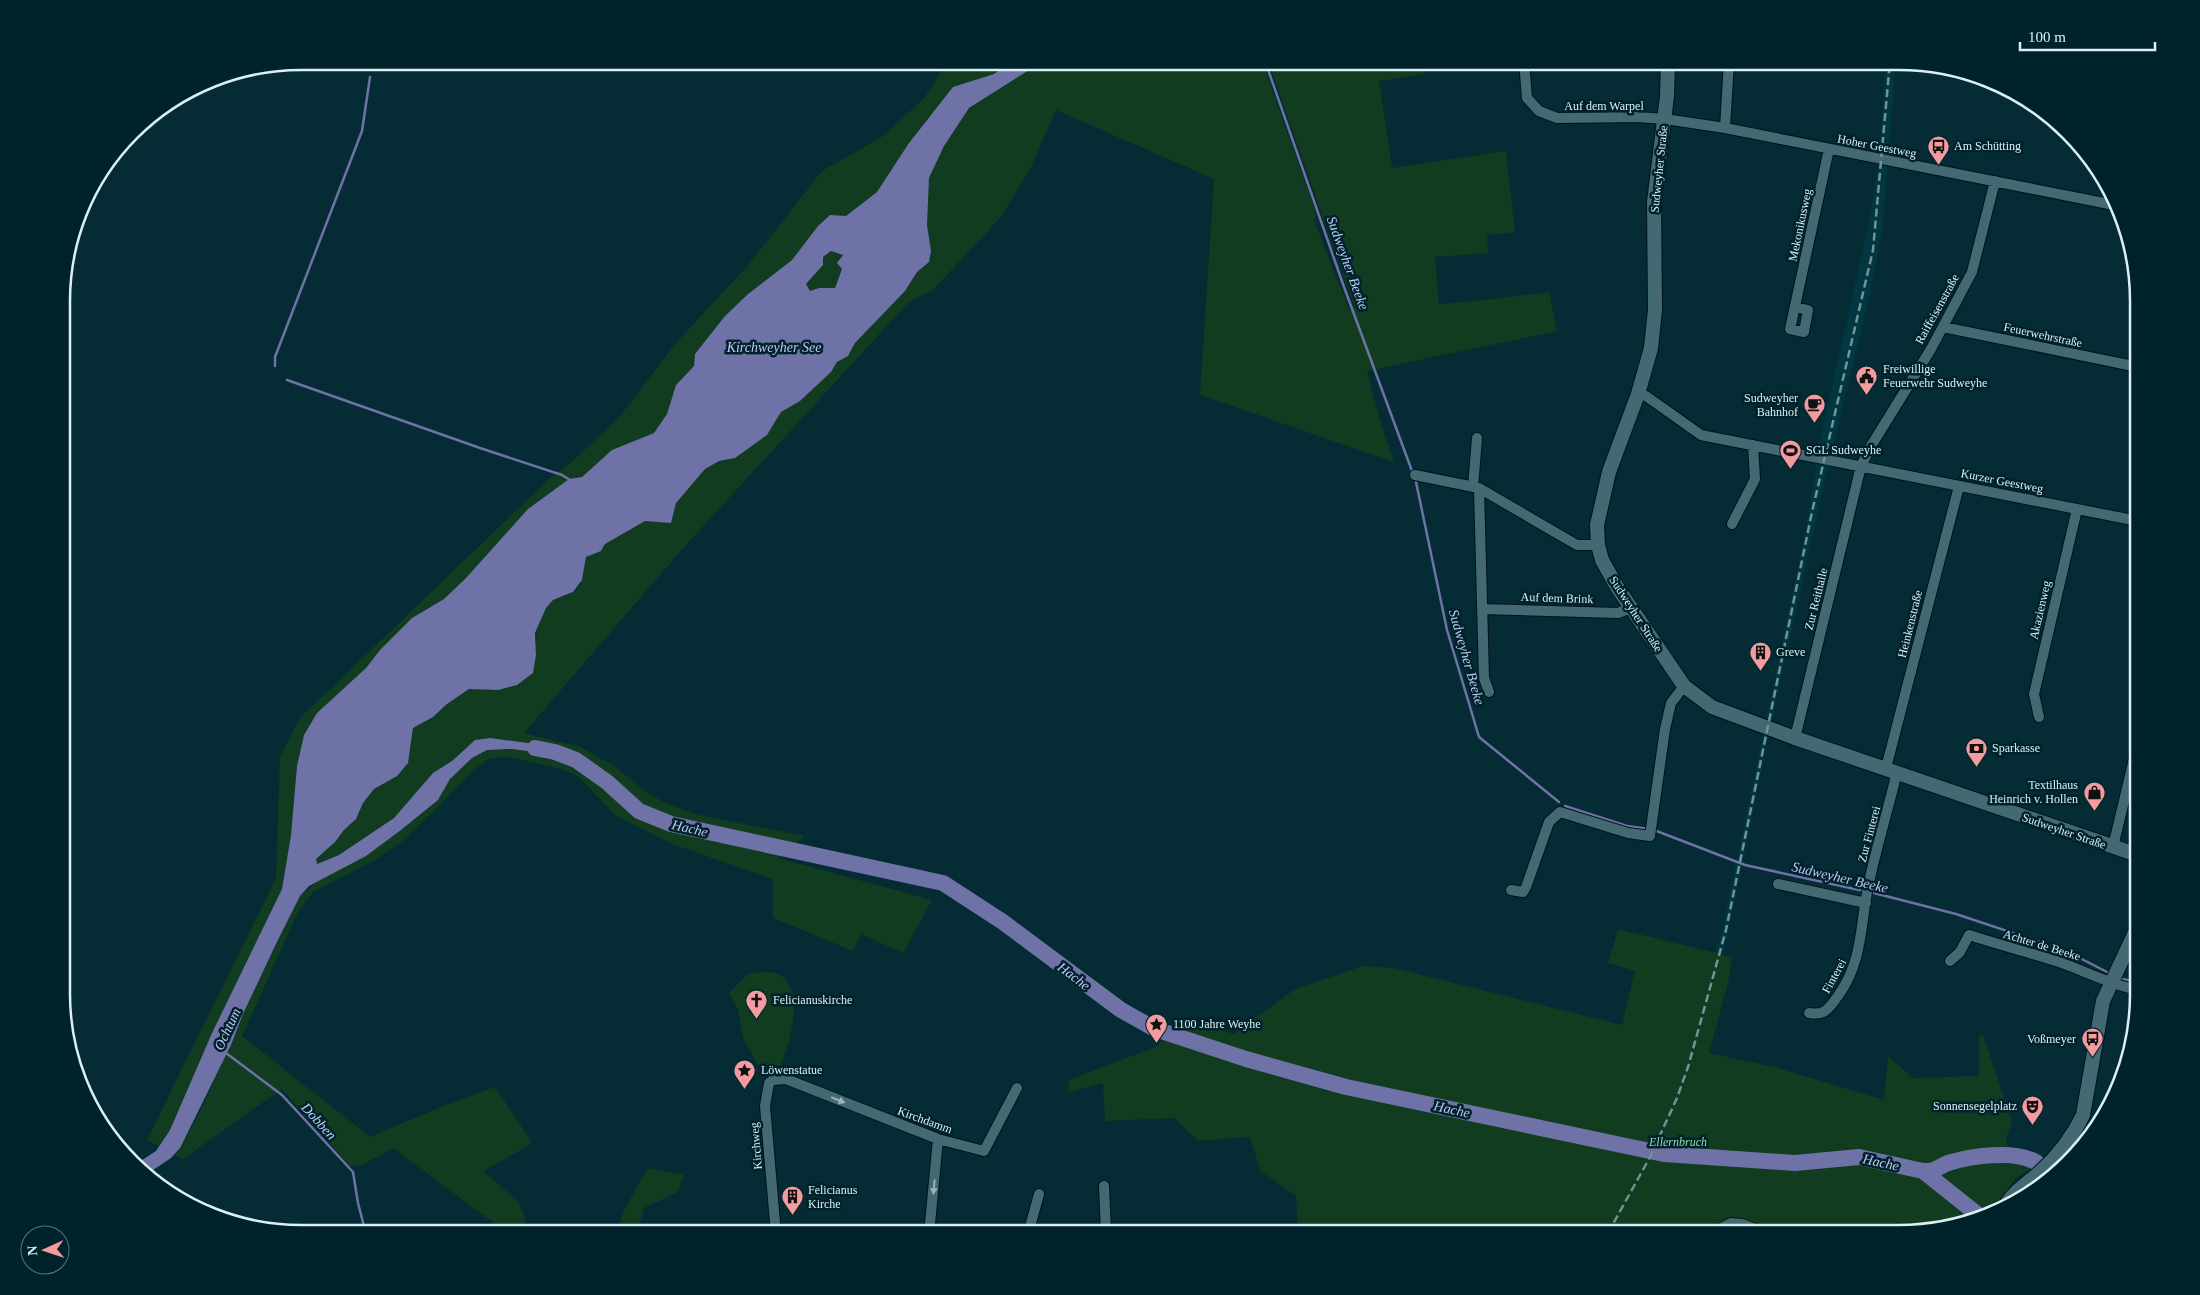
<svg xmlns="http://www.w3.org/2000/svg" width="2200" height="1295" font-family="Georgia,serif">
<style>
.built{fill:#013741}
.green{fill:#113c1f}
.water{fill:#6e72a6;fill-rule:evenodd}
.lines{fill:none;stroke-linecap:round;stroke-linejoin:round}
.stream{stroke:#6e72a6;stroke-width:2.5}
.river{stroke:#6e72a6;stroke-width:16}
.street-casing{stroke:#00141a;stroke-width:12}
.secondary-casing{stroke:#00141a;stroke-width:16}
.street{stroke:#456973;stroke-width:10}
.secondary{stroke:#456973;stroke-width:14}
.rail{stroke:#759299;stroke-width:2.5;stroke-dasharray:8 4;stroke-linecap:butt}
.oneway{fill:#98b3ba}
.labels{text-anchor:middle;stroke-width:5;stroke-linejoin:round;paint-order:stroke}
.street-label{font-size:12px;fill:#dbeff4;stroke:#00232b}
.poi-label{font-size:12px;fill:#dbeff4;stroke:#00232b;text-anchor:start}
.park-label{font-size:12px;font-style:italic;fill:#93dea5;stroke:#00232b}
.water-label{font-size:14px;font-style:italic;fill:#c1c7f6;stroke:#00232b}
.rim{fill:none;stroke:#dbeff4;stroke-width:2.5}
</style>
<rect width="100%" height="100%" fill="#052c35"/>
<path class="built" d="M1886 61H1896L1882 231 1869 298 1822 492 1769 733 1728 934 1693 1069 1613 1233H1602L1645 1155 1682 1066 1722 931 1806 529 1821 435 1868 226 1879 161Z"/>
<path class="green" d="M948 61H1013L995 74 974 81 926 120 877 192 846 216 818 226 792 260 748 294 725 316 695 354 694 366 676 385 667 414 654 433 633 441 582 477 569 479 528 509 466 578 444 599 412 618 380 650 366 668 317 713 297 766 291 835 282 889 212 1033 170 1130 159 1146 147 1140 276 878 280 758 300 718 550 478 575 459 620 416 676 343 750 263 822 171 885 135 925 97Z
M1037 61H1262L1316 213 1315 223 1349 309 1355 308 1268 61H1424L1425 74 1379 81 1392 168 1506 151 1515 232 1487 235 1488 253 1435 257 1439 304 1495 299 1549 292 1557 331 1367 371 1380 420 1394 462 1200 395 1214 179 1056 110 1030 169 1001 217 932 291 916 298 906 305 684 547 524 733 580 747 614 766 646 792 665 803 698 815 805 836 778 858 932 900 903 953 861 934 853 951 773 918V879L675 845 615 815 579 777 561 769 505 756 489 759 474 770 433 812 401 842 375 860 313 892 298 912 242 1036 370 1137 443 1106 495 1087 531 1141 528 1146 483 1171 519 1202 526 1222 517 1234H509L393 1148 362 1165 350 1166 282 1089 183 1159 175 1155 196 1119 231 1045 243 1014 300 896 318 880 366 856 401 830 438 800 450 779 472 758 487 750H526L528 743 490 738 465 748 452 761 433 773 394 818 339 855 316 864V859L335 842 344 830 356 819 363 803 374 789 397 776 411 746 413 728 433 717 447 704 469 689 498 690 536 655C535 638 537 609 555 599 560 597 568 596 573 593 584 585 584 569 586 557L601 551 605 544 645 521H661L674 514 676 503 705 468 719 461 735 458 767 435 781 412 800 401 831 372 837 362 848 356 855 343 905 291 917 272 929 262 931 251 927 225 929 178 944 146 969 108 1029 70Z
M831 251 843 255 842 268 835 288H819L810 292 806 284 823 265V257Z
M1618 929 1732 957 1728 983 1709 1053 1774 1067 1884 1100 1888 1056 1913 1078 1979 1076V1035H1983L2012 1122 2006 1138 2010 1160 2029 1163 2034 1167 2015 1179 1995 1209 1914 1233H1774L1742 1222 1722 1224 1689 1233H1298L1296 1196 1260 1170 1250 1137 1198 1141 1175 1118 1105 1121 1103 1083 1068 1092 1069 1080 1158 1046 1177 1018 1234 1034 1295 989 1363 966 1394 968 1622 1025 1635 971 1608 963Z
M761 972C765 972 772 972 776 973 810 986 787 1053 776 1076H764L743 1038 738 1010 729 993 748 974Z
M648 1168 684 1175 678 1192 644 1208 637 1234H616L624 1210Z"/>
<path class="water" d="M1013 61H1037L1029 70 969 108 944 146 929 178 927 225 931 251 929 262 917 272 905 291 855 343 848 356 837 362 831 372 800 401 781 412 767 435 735 458 719 461 705 469 676 503 671 523 645 521 605 544 601 551 586 557 582 580 573 592 553 600 546 608 535 633 536 655 533 673 517 685 498 690 469 689 447 704 433 717 413 728 408 763 397 776 374 789 363 803 356 819 344 830 335 842 316 859 317 864 339 855 394 818 433 773 452 761 475 740 490 738 528 743 547 746 555 752 544 753 511 749 487 750 472 758 450 779 438 800 401 830 366 856 309 886 300 896 276 944 243 1014 231 1045 180 1148 171 1158 150 1172 139 1162 156 1151 170 1130 212 1033 282 889 291 835 297 766 304 735 317 713 366 668 380 650 412 618 444 599 466 578 528 509 569 479 582 477 612 450 654 433 667 414 676 385 694 366 695 354 725 316 748 294 792 260 818 226 830 215 846 216 877 192 909 143 953 87 994 74ZM831 251 843 255 837 263 842 269 835 288H819L810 291 806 284 823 265V257Z"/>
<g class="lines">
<path class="stream" d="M1265 61 1344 287 1412 471
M275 366V357L362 131 370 77
M287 380 480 448 562 475 570 480
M1416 482 1447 630 1479 737 1559 802
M1565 806 1627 826 1649 829
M1654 830 1745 865 1864 891
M1870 892 1956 914 2064 950 2109 973
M2122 979 2138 982
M226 1053 282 1095 353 1172 358 1203 366 1234"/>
<path class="river" d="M535 748 555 752 576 760 607 782 639 811 671 824 943 883 1003 922 1121 1010 1155 1029 1246 1059 1346 1087 1664 1154 1795 1163 1859 1157 1923 1171 1977 1214
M1923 1171C1935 1172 1938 1167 1948 1163 1971 1156 2011 1150 2034 1161 2040 1164 2047 1171 2052 1176"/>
<defs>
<path id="street" d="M1524 61 1527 98 1539 111 1557 118 1637 117 1665 119 1725 128 2114 205
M1725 128 1729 61
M1795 307 1808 310 1804 332 1790 329 1829 149
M1943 327 2138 367
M1638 394 1646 396 1701 435 2138 521
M1415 475 1479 488 1577 545H1598
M1473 487 1477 438
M1479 488 1484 678 1489 692
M1732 524 1755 479 1753 445
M1482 609 1618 613 1631 608
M2039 717 2034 694 2077 509
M1795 738 1861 466 1871 446 1931 349 1972 272 1995 181
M1886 768 1959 486
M2113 847 2138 742
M1778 884 1866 903
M1511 890 1523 892 1526 887 1549 822 1560 812 1628 833 1650 836 1665 729 1671 703 1684 686
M1950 961 1960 952 1969 935C2000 945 2031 953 2062 963 2087 972 2112 985 2138 990
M1809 1013C1825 1016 1829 1008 1838 996 1863 961 1860 926 1868 887 1876 848 1888 810 1897 772
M1104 1186 1106 1233
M1696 1233 1716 1231 1731 1223 1742 1224 1766 1233
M776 1234 765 1106 769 1083 773 1080 786 1079 938 1139 984 1151 1017 1088
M929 1234 938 1139
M1028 1234 1039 1194"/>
<path id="secondary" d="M1668 61 1667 96 1654 202 1655 310 1651 348 1638 394 1609 472 1597 525 1598 545 1602 560 1617 587 1684 686 1712 707 1795 738 2138 855
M2006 1205C2013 1192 2029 1182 2040 1172 2059 1155 2072 1138 2083 1115L2103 1001 2138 926"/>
</defs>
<use href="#street" class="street-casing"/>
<use href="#secondary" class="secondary-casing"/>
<use href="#street" class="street"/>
<use href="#secondary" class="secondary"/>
<path class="rail" d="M1608 1233 1650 1157 1677 1098 1688 1067 1726 930 1812 512 1873 250 1890 61"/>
</g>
<defs><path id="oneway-solid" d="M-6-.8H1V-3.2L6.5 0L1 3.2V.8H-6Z" transform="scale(1.25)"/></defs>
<g class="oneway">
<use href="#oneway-solid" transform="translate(838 1100) rotate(22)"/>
<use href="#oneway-solid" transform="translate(934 1187) rotate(95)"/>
</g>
<defs>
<symbol id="bus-pin" viewBox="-11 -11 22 30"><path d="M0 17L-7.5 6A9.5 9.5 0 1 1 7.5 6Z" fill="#f49b9f" stroke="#00232b"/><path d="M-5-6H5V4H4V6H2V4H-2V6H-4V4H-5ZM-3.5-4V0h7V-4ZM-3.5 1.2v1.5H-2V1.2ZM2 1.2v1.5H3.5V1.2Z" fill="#111"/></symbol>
<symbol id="civic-pin" viewBox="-11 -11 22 30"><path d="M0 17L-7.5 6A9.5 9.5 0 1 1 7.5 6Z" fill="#f49b9f" stroke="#00232b"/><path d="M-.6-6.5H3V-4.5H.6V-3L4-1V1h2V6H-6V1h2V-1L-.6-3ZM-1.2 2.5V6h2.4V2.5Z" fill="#111"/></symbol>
<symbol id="cafe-pin" viewBox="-11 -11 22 30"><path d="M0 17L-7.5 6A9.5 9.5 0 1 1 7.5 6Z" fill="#f49b9f" stroke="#00232b"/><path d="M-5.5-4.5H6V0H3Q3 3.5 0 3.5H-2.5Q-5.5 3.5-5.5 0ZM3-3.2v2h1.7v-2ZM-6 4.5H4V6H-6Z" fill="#111"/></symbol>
<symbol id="stadium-pin" viewBox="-11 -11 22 30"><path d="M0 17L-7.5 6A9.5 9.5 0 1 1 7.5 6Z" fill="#f49b9f" stroke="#00232b"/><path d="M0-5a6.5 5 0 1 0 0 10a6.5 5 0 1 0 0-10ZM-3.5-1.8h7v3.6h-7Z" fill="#111"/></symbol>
<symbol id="building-pin" viewBox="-11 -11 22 30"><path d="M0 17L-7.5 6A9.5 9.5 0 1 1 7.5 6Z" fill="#f49b9f" stroke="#00232b"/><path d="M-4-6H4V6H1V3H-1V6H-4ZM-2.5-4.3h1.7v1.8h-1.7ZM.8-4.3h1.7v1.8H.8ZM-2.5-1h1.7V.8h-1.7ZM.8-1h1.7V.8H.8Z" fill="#111"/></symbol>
<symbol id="bank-pin" viewBox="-11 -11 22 30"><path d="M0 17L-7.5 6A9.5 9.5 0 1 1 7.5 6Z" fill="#f49b9f" stroke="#00232b"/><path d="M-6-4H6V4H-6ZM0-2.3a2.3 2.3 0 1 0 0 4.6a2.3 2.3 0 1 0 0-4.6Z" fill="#111"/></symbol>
<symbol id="shop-pin" viewBox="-11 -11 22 30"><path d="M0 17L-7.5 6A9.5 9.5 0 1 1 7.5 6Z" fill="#f49b9f" stroke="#00232b"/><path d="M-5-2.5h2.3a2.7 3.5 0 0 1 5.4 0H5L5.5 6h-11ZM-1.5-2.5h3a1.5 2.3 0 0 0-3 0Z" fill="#111"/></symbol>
<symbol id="church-pin" viewBox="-11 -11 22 30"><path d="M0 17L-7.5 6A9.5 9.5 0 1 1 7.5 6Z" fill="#f49b9f" stroke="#00232b"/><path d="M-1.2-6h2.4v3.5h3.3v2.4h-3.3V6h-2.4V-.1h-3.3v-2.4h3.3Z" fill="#111"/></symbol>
<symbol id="sight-pin" viewBox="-11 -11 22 30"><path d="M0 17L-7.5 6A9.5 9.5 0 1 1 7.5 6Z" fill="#f49b9f" stroke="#00232b"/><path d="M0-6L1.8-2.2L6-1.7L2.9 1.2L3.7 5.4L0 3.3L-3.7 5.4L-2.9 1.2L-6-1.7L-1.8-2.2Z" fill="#111"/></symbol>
<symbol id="theatre-pin" viewBox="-11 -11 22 30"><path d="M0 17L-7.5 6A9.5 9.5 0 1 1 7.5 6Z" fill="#f49b9f" stroke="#00232b"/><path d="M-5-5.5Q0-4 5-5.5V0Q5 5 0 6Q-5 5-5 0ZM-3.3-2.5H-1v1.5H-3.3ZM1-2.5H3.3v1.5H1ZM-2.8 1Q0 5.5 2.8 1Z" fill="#111"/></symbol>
</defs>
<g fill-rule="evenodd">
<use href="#bus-pin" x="1926" y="134" width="25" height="34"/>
<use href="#civic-pin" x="1854" y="364" width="25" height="34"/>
<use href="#cafe-pin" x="1802" y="392" width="25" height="34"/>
<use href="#stadium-pin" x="1778" y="438" width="25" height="34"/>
<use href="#building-pin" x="1748" y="640" width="25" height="34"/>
<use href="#bank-pin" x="1964" y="736" width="25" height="34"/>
<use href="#shop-pin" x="2082" y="780" width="25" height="34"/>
<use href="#church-pin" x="744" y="988" width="25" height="34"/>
<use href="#sight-pin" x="1144" y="1012" width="25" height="34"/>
<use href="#bus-pin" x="2080" y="1026" width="25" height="34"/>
<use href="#sight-pin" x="732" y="1058" width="25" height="34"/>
<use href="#theatre-pin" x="2020" y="1094" width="25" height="34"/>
<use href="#building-pin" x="780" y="1184" width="25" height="34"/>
</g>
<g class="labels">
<g class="street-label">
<text x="1604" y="110">Auf dem Warpel</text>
<text transform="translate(1877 146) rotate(11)" y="4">Hoher Geestweg</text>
<text transform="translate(1659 169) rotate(-84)" y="4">Sudweyher Straße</text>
<text transform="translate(1800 225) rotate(-78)" y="4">Mekonikusweg</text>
<text transform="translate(1937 309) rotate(-61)" y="4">Raiffeisenstraße</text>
<text transform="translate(2043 335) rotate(12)" y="4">Feuerwehrstraße</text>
<text transform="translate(2002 481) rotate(11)" y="4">Kurzer Geestweg</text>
<text transform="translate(1557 598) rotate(2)" y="4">Auf dem Brink</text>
<text transform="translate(1816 599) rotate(-76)" y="4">Zur Reithalle</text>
<text transform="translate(2040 610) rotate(-77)" y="4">Akazienweg</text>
<text transform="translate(1636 614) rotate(57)" y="4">Sudweyher Straße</text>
<text transform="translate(1910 624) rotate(-76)" y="4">Heinkenstraße</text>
<text transform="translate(2064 831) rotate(19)" y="4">Sudweyher Straße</text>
<text transform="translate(1869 834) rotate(-75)" y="4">Zur Finterei</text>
<text transform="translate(2042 945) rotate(17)" y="4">Achter de Beeke</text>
<text transform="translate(1834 976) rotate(-61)" y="4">Finterei</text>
<text transform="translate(925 1120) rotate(20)" y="4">Kirchdamm</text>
<text transform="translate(756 1146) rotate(-95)" y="4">Kirchweg</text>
</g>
<g class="poi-label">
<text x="1954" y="150">Am Schütting</text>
<text x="1883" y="373">Freiwillige<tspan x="1883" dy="14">Feuerwehr Sudweyhe</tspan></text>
<text x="1798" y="402" text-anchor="end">Sudweyher<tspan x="1798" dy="14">Bahnhof</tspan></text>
<text x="1806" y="454">SGL Sudweyhe</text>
<text x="1776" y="656">Greve</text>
<text x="1992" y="752">Sparkasse</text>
<text x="2078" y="789" text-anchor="end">Textilhaus<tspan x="2078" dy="14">Heinrich v. Hollen</tspan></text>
<text x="773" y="1004">Felicianuskirche</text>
<text x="1173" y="1028">1100 Jahre Weyhe</text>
<text x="2076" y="1043" text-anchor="end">Voßmeyer</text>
<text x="761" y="1074">Löwenstatue</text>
<text x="2017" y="1110" text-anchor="end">Sonnensegelplatz</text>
<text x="808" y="1194">Felicianus<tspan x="808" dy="14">Kirche</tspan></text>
</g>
<g class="park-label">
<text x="1678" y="1146">Ellernbruch</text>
</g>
<g class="water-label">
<text transform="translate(1348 263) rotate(70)" y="5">Sudweyher Beeke</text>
<text x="774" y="352">Kirchweyher See</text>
<text transform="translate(1467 657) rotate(74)" y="5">Sudweyher Beeke</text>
<text transform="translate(690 828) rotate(13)" y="5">Hache</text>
<text transform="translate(1840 877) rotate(13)" y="5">Sudweyher Beeke</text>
<text transform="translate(1074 976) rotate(37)" y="5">Hache</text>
<text transform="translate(227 1029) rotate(-65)" y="5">Ochtum</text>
<text transform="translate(1452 1109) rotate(12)" y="5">Hache</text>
<text transform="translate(319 1121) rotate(48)" y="5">Dobben</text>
<text transform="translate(1881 1162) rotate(12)" y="5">Hache</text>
</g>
</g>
<path d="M0 0H2200V1295H0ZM301 70H1899A231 231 0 0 1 2130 301V994A231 231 0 0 1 1899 1225H301A231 231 0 0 1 70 994V301A231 231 0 0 1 301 70Z" fill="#00232b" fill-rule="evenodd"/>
<path class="rim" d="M301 70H1899A231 231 0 0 1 2130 301V994A231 231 0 0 1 1899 1225H301A231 231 0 0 1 70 994V301A231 231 0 0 1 301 70Z"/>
<g transform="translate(45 1250) rotate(267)"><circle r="24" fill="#00232b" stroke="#58757b"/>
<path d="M0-4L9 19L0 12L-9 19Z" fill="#f49b9f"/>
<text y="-8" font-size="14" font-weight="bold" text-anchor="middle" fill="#dbeff4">N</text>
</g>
<path d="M2020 42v8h135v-8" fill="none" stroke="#dbeff4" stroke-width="2.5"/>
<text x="2028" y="42" font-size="15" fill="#dbeff4" stroke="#00232b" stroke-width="4" paint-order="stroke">100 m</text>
</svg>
